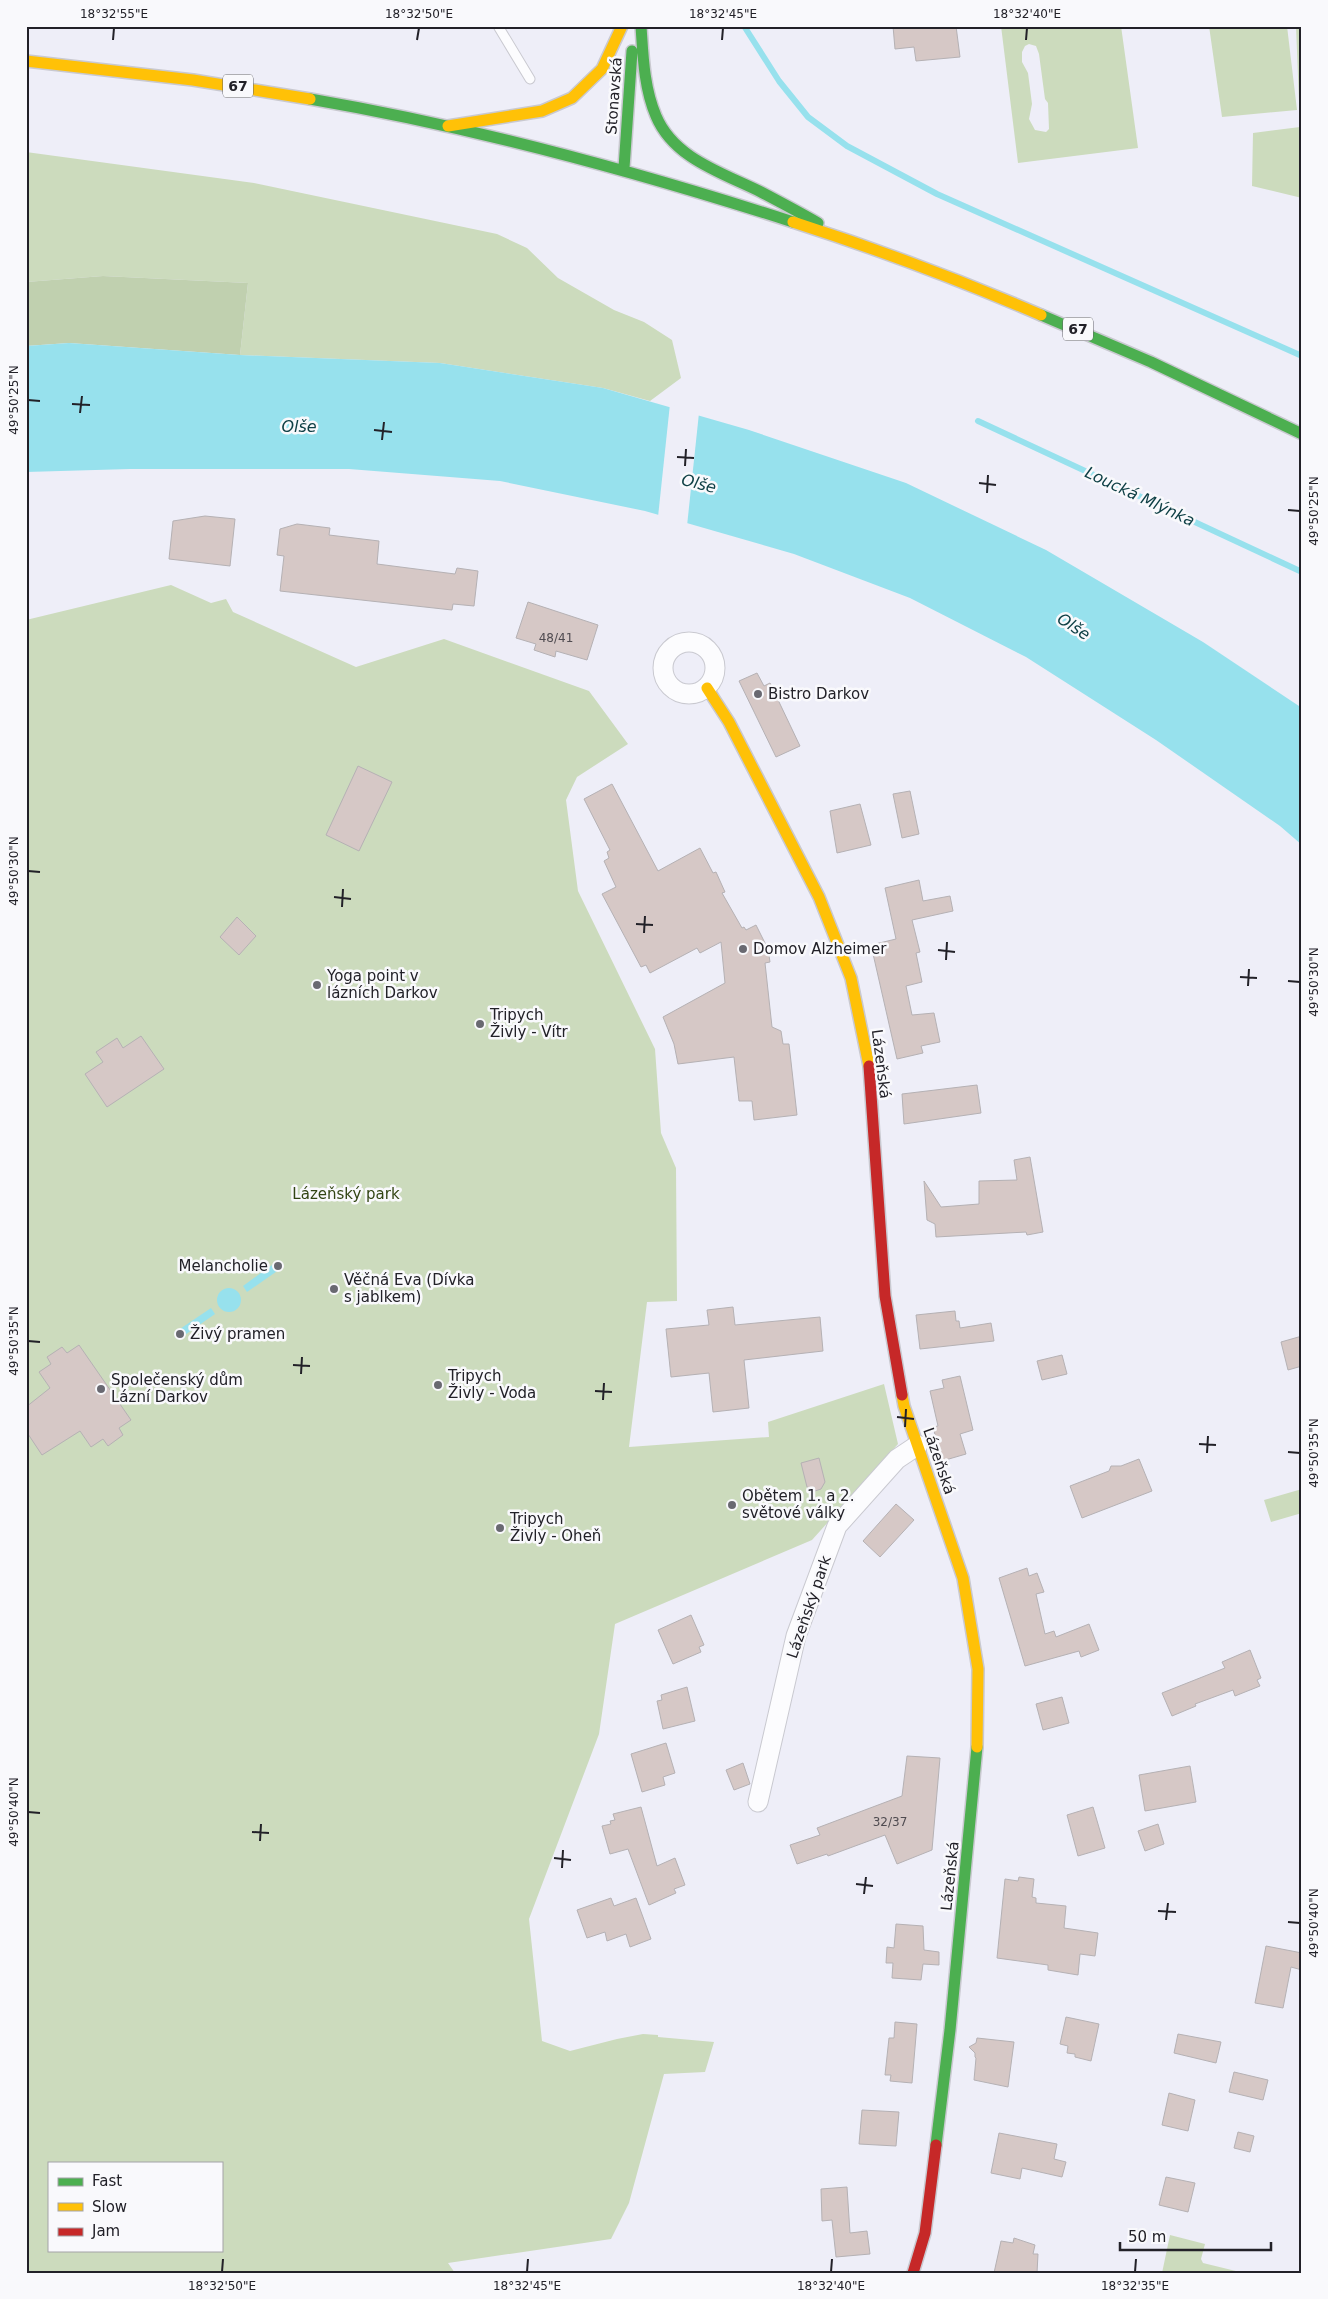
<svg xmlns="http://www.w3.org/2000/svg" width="1328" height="2299" font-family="'DejaVu Sans',sans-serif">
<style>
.green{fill:#ccdbbd;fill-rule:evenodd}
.forest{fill:#c0d0af}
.water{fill:#97e1ed}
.pier{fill:#eeeef8}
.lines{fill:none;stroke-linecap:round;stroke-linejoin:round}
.stream{stroke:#97e1ed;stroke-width:6}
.building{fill:#d6c8c6;stroke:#b5b1b4}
.lane-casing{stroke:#c9c9d0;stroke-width:11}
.street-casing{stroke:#c9c9d0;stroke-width:21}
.fast-casing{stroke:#c9c9d0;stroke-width:14}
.slow-casing{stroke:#c9c9d0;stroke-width:14}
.jam-casing{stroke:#c9c9d0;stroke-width:14}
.lane{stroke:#fcfcfe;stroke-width:9}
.street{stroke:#fcfcfe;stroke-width:19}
.fast{stroke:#4caf50;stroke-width:11}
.slow{stroke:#ffc107;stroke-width:11}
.jam{stroke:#c62828;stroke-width:11}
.ticks{fill:none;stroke:#222128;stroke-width:2}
.poi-dot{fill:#696971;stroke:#f9f9fc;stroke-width:2}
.labels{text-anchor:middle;stroke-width:5;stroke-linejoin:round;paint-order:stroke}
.number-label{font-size:12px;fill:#4f4b50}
.shield{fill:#f9f9fc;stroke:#626268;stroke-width:1}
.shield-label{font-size:14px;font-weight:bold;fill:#222128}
.street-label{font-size:15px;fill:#222128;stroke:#f9f9fc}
.poi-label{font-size:15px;fill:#222128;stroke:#f9f9fc;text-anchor:start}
.park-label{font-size:15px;fill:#324513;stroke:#f9f9fc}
.water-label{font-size:16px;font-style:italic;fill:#0f4046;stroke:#f9f9fc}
.neatline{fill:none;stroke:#222128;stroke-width:2}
.ticks-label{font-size:12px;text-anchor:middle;fill:#222128}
</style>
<rect width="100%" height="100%" fill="#eeeef8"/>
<path class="green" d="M1001 26H1121L1138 148 1018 163ZM1029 44 1036 46 1039 54 1045 99 1048 103 1049 129 1046 132 1035 130 1029 119 1032 104 1028 73 1022 62V52L1025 46Z
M1209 26H1287L1297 110 1222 117Z
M1296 26H1302V198L1252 186 1253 133 1300 127Z
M26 152 254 183 497 234 527 248 558 278 614 310 644 322 672 340 681 378 650 401 603 388 440 363 240 355 248 283 103 276 26 282Z
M171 585 211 603 226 599 233 612 356 667 444 639 589 691 628 744 577 777 566 800 578 891 655 1049 661 1133 676 1168 677 1301 647 1302 629 1447 769 1437 768 1422 884 1384 898 1444 812 1540 615 1624 599 1734 529 1919 542 2041 570 2051 617 2039 643 2034 658 2035V2037L714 2042 705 2072 664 2074 629 2203 611 2239 448 2263 455 2273H26V620ZM49 2163H221V2250H49Z
M1302 1489V1513L1271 1522 1264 1500Z
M1170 2235 1205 2244 1201 2259 1203 2263 1244 2273H1162Z"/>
<path class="forest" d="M103 276 248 283 240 355 69 343 26 346V282Z"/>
<path class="water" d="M69 343 240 355 440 363 603 388 749 430 906 483 1046 550 1203 642 1302 708V845L1280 826 1156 740 1026 657 910 598 794 554 645 511 500 481 349 469H130L26 472V346Z
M279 1260 283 1267 247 1292 243 1286Z
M217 1300a12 12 0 1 1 24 0a12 12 0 1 1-24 0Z
M211 1308 215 1314 179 1339 174 1333Z"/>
<path class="pier" d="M670 404 699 413 687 526 658 517Z"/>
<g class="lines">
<path class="stream" d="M744 26 779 81 808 117 847 146 937 194 1302 356
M978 421 1302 572"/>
</g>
<path class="building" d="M893 26H956L960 57 916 61 914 47 895 49Z
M205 516 235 519 230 566 169 559 173 521Z
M297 524 330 528 329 535 379 541 377 564 455 574 457 568 478 571 474 606 453 604 452 610 280 591 284 556 277 555 280 529Z
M528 602 598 625 587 660 556 651 555 657 534 650 536 644 516 638Z
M757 673 764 686 770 683 800 746 776 757 739 681Z
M358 766 392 782 359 851 326 835Z
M612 784 658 871 700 848 713 873 716 872 725 892 722 893 742 928 744 927 746 930 756 925 768 949 770 962 765 963 772 1027 781 1031 783 1044H789L797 1115 754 1120 752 1101H739L734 1057 678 1064 674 1044 663 1017 725 983 721 942 700 953 697 948 650 973 646 965 641 967 602 894 616 887 604 861 609 858 607 852 610 850 584 799Z
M910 791 919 834 902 838 893 794Z
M860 804 871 845 837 853 830 811Z
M919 880 923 901 950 896 953 911 912 920 920 952 916 953 922 982 906 986 912 1015 934 1013 940 1042 921 1046 923 1053 897 1059 871 945 896 939 885 888Z
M237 917 256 936 239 955 220 937Z
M141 1036 164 1069 107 1107 85 1074 103 1062 96 1052 117 1038 123 1048Z
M977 1085 981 1113 904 1124 902 1094Z
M1030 1157 1043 1232 1027 1235 1026 1232 936 1237 935 1224 927 1220 924 1181 941 1207 979 1204V1181L1017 1180 1014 1160Z
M733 1307 735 1325 820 1317 823 1351 744 1360 749 1408 713 1412 709 1373 671 1377 666 1329 709 1325 707 1310Z
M955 1311 956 1321H959L960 1328 991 1323 994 1341 920 1349 916 1315Z
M1302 1336V1366L1288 1370 1281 1342Z
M79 1345 131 1420 119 1428 123 1435 108 1446 103 1439 91 1447 80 1431 42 1455 26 1431V1407L50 1388 39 1372 51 1364 47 1357 62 1347 67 1353Z
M1062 1355 1067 1374 1042 1380 1037 1361Z
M960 1376 973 1430 960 1434 966 1454 942 1461 933 1427 938 1426 930 1391 944 1388 942 1380Z
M819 1458 825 1482 821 1489 815 1491 807 1487 801 1463Z
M1139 1459 1152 1491 1082 1518 1070 1486 1109 1471 1111 1466H1121Z
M896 1504 914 1520 880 1557 863 1541Z
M1027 1568 1029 1576 1037 1573 1044 1592 1036 1594 1045 1634 1054 1631 1056 1637 1089 1624 1099 1650 1081 1657 1079 1651 1025 1666 999 1578Z
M691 1615 704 1645 699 1647 701 1652 673 1664 658 1630Z
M1250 1650 1261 1678 1257 1680 1260 1686 1235 1696 1233 1690 1195 1704 1196 1706 1172 1716 1162 1693 1225 1668 1222 1662Z
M687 1687 695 1721 663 1729 657 1701 662 1700 661 1695Z
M1062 1697 1069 1723 1043 1730 1036 1704Z
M666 1743 675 1773 663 1777 665 1785 642 1792 631 1754Z
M907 1756 940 1758 932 1850 897 1864 885 1835 828 1856 827 1854 797 1864 790 1845 820 1835 817 1828 902 1796Z
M743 1763 750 1784 734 1790 726 1770Z
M1190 1766 1196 1802 1145 1811 1139 1775Z
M641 1807 657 1866 675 1858 685 1885 674 1889 676 1893 649 1905 628 1849 610 1854 602 1826 611 1824 610 1821 615 1820 613 1814Z
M1093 1807 1105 1848 1078 1856 1067 1815Z
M1158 1824 1164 1844 1145 1851 1138 1831Z
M1019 1877 1034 1879 1032 1897 1036 1898V1903L1066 1906 1064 1928 1098 1933 1095 1956 1080 1954 1078 1975 1048 1970V1965L997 1958 1005 1879 1018 1881Z
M611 1898 614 1906 636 1898 651 1939 630 1947 626 1934 607 1941 605 1932 587 1938 577 1910Z
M896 1924 923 1926 924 1950 939 1952V1965L923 1964 921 1980 892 1978 893 1963H886L887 1947 894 1948Z
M1266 1946 1302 1953V1970L1291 1967 1283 2008 1255 2003Z
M1066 2017 1099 2024 1091 2061 1075 2057V2054L1067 2053 1068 2046 1060 2044Z
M895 2022 917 2024 912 2083 890 2081 891 2075H885L889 2038H894Z
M1178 2034 1221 2042 1216 2063 1174 2053Z
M977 2038 1014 2042 1008 2087 974 2080 976 2058 975 2057V2053L969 2047 976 2043Z
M1234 2072 1268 2080 1263 2100 1229 2092Z
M1169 2093 1195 2100 1188 2131 1162 2125Z
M862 2110 899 2112 896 2146 859 2144Z
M1238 2132 1254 2136 1250 2152 1234 2148Z
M999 2133 1057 2144 1054 2159 1066 2162 1062 2177 1022 2168 1020 2179 991 2173Z
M1166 2177 1195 2183 1188 2212 1159 2205Z
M847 2187 850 2233 867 2231 870 2254 836 2257 832 2220 822 2221 821 2189Z
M1014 2238 1035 2245 1033 2254H1038L1037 2273H994L1001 2241 1013 2243Z"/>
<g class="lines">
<defs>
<path id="lane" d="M498 26 530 79"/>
<path id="street" d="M663 668a26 26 0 1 1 52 0a26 26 0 1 1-52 0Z
M758 1802 796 1636 837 1526 897 1459 918 1445"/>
<path id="fast" d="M641 26C643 56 644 88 656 116 674 159 723 173 761 192 780 202 799 212 818 223
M310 99C474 127 635 171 793 222
M624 168 632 51
M1041 315 1151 362 1302 434
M936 2145 950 2030 977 1747"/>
<path id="slow" d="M26 61 193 80 310 99
M448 126 542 111 572 98 602 69 622 26
M793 222C877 249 960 280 1041 315
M707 688 729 722 819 897 851 978 869 1066
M902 1395 904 1406 963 1578 978 1669 977 1747"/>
<path id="jam" d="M869 1066 885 1296 902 1395
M913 2273 925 2233 936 2145"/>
</defs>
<use href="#lane" class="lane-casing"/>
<use href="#street" class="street-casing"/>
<use href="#fast" class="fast-casing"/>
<use href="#slow" class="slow-casing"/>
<use href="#jam" class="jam-casing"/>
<use href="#lane" class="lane"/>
<use href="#street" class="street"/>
<use href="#fast" class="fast"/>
<use href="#slow" class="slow"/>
<use href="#jam" class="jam"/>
</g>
<path class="ticks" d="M113 40 114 28M417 40 419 28M722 40 723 28M1026 40 1027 28M28 400 40 401M72 404 90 405M80 413 82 396M374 430 392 432M382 440 384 422M677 457 694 458M685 466 686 449M979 483 996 485M987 493 988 475M1288 510 1300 511M28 871 40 872M334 897 351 899M342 907 343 889M636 924 653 925M644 933 645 916M938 950 955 952M946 960 947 942M1240 977 1257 978M1288 981 1300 982M1248 986 1249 969M28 1341 40 1342M293 1365 310 1366M301 1374 302 1357M595 1391 612 1392M603 1400 604 1383M897 1417 914 1419M905 1427 906 1409M1199 1444 1216 1445M1288 1452 1300 1453M1207 1453 1208 1436M28 1812 40 1813M252 1832 269 1833M260 1841 261 1824M554 1858 571 1860M562 1868 563 1850M856 1884 873 1886M864 1894 866 1877M1158 1911 1176 1912M1166 1920 1168 1903M1288 1922 1300 1923M222 2272 223 2259M527 2272 528 2259M831 2272 832 2259M1135 2272 1136 2259"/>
<g class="poi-dot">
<circle cx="758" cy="694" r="5"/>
<circle cx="743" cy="949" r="5"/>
<circle cx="317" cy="985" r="5"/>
<circle cx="480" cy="1024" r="5"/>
<circle cx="278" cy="1266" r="5"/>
<circle cx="334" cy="1289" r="5"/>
<circle cx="180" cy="1334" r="5"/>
<circle cx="438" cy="1385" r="5"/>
<circle cx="101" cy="1389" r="5"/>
<circle cx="732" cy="1505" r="5"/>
<circle cx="500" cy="1528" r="5"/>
</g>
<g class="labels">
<g class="number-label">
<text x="556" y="642">48/41</text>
<text x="890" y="1826">32/37</text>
</g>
<g class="shield">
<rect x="223" y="74.5" width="30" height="23" rx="4"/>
<rect x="1063" y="317.5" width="30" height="23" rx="4"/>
</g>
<g class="shield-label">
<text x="238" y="91">67</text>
<text x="1078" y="334">67</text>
</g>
<g class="street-label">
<text transform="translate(614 96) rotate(-86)" y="5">Stonavská</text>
<text transform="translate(881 1064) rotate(83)" y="5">Lázeňská</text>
<text transform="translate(939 1461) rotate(71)" y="5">Lázeňská</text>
<text transform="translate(809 1607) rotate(-71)" y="5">Lázeňský park</text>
<text transform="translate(950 1876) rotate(-84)" y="5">Lázeňská</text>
</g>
<g class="poi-label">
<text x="768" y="699">Bistro Darkov</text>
<text x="753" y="954">Domov Alzheimer</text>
<text x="327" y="981">Yoga point v<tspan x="327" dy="17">lázních Darkov</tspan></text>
<text x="490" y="1020">Tripych<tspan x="490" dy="17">Živly - Vítr</tspan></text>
<text x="268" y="1271" text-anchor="end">Melancholie</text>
<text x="344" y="1285">Věčná Eva (Dívka<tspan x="344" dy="17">s jablkem)</tspan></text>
<text x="190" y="1339">Živý pramen</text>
<text x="448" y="1381">Tripych<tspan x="448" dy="17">Živly - Voda</tspan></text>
<text x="111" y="1385">Společenský dům<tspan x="111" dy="17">Lázní Darkov</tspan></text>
<text x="742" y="1501">Obětem 1. a 2.<tspan x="742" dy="17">světové války</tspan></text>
<text x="510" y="1524">Tripych<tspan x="510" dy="17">Živly - Oheň</tspan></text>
</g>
<g class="park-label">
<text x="346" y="1199">Lázeňský park</text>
</g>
<g class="water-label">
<text x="299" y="432">Olše</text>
<text transform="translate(699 483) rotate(14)" y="6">Olše</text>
<text transform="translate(1140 496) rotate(25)" y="6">Loucká Mlýnka</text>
<text transform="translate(1074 626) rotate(33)" y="6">Olše</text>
</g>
</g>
<rect width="1328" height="2299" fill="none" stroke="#f9f9fc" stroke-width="55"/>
<rect x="48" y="2162" width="175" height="90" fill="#f9f9fc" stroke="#a3a3a7"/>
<rect x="58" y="2178" width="25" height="8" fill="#4caf50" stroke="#a3a3a7"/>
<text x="92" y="2186" font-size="15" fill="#222128">Fast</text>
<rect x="58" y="2203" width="25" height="8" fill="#ffc107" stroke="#a3a3a7"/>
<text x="92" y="2212" font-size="15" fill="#222128">Slow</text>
<rect x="58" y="2228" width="25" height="8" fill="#c62828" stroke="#a3a3a7"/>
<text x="92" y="2236" font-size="15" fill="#222128">Jam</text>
<path d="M1120 2242v8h151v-8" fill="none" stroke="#222128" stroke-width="2.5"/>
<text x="1128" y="2242" font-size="15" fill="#222128" stroke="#f9f9fc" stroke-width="4" paint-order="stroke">50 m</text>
<rect x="28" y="28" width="1272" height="2244" class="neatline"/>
<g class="ticks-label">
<text x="114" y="18">18°32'55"E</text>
<text x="419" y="18">18°32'50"E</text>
<text x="723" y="18">18°32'45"E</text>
<text x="1027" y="18">18°32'40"E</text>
<text transform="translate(14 400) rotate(-90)" y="4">49°50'25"N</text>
<text transform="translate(1314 511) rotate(-90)" y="4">49°50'25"N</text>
<text transform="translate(14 871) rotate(-90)" y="4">49°50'30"N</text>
<text transform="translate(1314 982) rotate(-90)" y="4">49°50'30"N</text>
<text transform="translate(14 1341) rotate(-90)" y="4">49°50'35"N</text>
<text transform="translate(1314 1453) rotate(-90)" y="4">49°50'35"N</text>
<text transform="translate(14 1812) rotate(-90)" y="4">49°50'40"N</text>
<text transform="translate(1314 1923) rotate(-90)" y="4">49°50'40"N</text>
<text x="222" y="2290">18°32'50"E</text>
<text x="527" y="2290">18°32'45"E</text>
<text x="831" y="2290">18°32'40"E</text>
<text x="1135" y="2290">18°32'35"E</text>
</g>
</svg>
